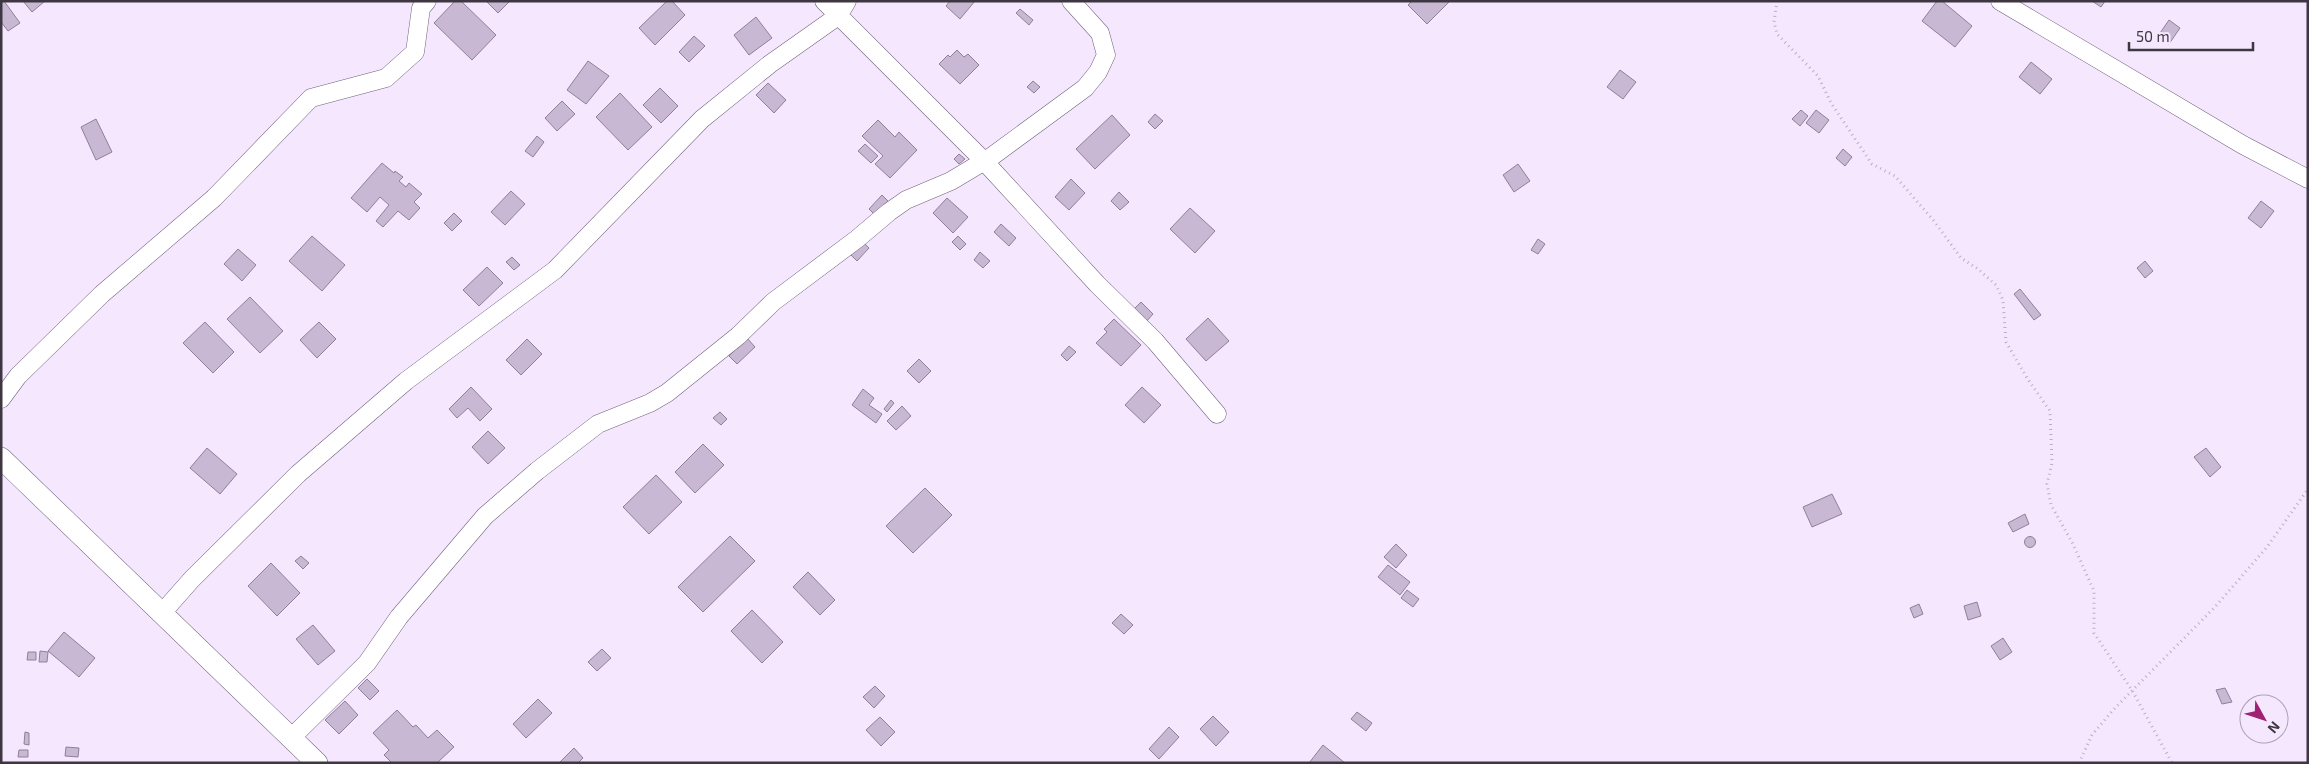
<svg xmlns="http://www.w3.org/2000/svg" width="2309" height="764" font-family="'Exo 2',sans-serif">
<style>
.building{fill:#c9b8d3;stroke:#8f8099}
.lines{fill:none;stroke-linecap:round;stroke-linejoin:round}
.minor-casing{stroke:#71627a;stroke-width:19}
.tertiary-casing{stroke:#71627a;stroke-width:22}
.path{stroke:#baafc1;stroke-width:3;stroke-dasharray:1 4;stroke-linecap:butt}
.minor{stroke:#fff;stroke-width:18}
.tertiary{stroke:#fff;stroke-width:21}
</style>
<rect width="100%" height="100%" fill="#f5e8fe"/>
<path class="building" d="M4 1 20 23 8 31 1 22V3Z
M23 1H45L32 12Z
M455 1H461L496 35 472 60 434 23Z
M486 1H510L498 13Z
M667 1H672L685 15 655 45 639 28Z
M950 1H975L960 19 946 6Z
M1412 1H1450L1427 24 1408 5Z
M1937 1H1942L1972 26 1955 47 1922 21Z
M2092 1H2105L2101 7Z
M1020 9 1033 20 1029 25 1016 13Z
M756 17 772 38 749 55 734 35Z
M2169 20 2180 28 2169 44 2158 36Z
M694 36 705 46 689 62 679 52Z
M957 50 964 57 968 54 979 65 960 84 939 64 948 55 950 57Z
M588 61 609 76 586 104 567 90Z
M2031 62 2052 79 2040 94 2019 77Z
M1620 70 1636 82 1623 99 1607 87Z
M1033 81 1040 87 1034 93 1027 87Z
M768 83 786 100 774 113 756 95Z
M660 88 678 106 661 123 643 105Z
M620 93 652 127 628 150 596 117Z
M562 101 575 114 557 131 545 118Z
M1801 110 1808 116 1800 126 1792 119Z
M1816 110 1829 120 1819 133 1806 123Z
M1155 114 1163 121 1155 129 1148 122Z
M1112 115 1130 135 1095 169 1076 149Z
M96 119 112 152 96 160 81 127Z
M878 120 895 137 899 132 917 150 890 178 875 164 883 156 862 136Z
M537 136 544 142 533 157 525 151Z
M865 144 878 156 871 163 858 151Z
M1843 149 1852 157 1845 166 1836 158Z
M959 154 965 159 959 164 954 159Z
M382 163 394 173 395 171 403 177 399 181 406 187 409 183 422 194 414 202 420 208 409 220 398 211 383 227 376 221 389 205 380 197 367 212 351 198Z
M1518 164 1530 181 1514 192 1503 175Z
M1071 179 1085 193 1069 210 1055 197Z
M511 191 525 204 505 225 491 212Z
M1119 192 1129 202 1120 210 1111 201Z
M882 195 893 206 880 220 869 209Z
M947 198 968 217 953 233 933 213Z
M2261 201 2274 211 2261 228 2248 218Z
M1190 208 1215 231 1195 253 1170 229Z
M454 213 462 221 452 231 444 223Z
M1001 224 1016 238 1009 246 994 232Z
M312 236 345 265 322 291 289 261Z
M958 236 966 244 960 250 952 242Z
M859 238 869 248 857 261 847 251Z
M1538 239 1545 244 1538 254 1531 250Z
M238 249 256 265 242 281 224 264Z
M980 252 990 261 983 268 974 260Z
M512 257 520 265 514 270 506 262Z
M2145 261 2153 271 2145 278 2137 268Z
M487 267 503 283 479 306 463 290Z
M2020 289 2041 315 2034 320 2014 294Z
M250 297 283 331 260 353 227 319Z
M1141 302 1153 314 1146 322 1133 310Z
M1208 318 1229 341 1206 361 1186 339Z
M1114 319 1141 345 1121 366 1096 343 1107 332 1104 329Z
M205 322 234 352 213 373 183 343Z
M319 322 336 339 317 358 300 340Z
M747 338 755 347 737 364 729 356Z
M527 339 542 354 521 375 506 360Z
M1069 346 1076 352 1067 361 1061 355Z
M919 359 931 371 919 383 907 371Z
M471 387 492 409 480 421 468 408 457 418 449 409Z
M1142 387 1161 405 1144 423 1125 405Z
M863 389 874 398 869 405 882 414 876 423 852 405Z
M891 400 894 403 887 412 884 409Z
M902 406 911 416 896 430 887 421Z
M720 412 727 419 721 425 713 418Z
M488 431 505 448 488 464 472 447Z
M703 444 724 465 695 493 675 472Z
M207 448 237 474 220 494 190 468Z
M2206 448 2221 467 2210 477 2194 457Z
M656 475 682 502 649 534 623 507Z
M925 488 952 515 913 553 886 526Z
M1832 494 1842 514 1812 527 1803 507Z
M2025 514 2029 524 2013 532 2008 523Z
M730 536 755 561 703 612 678 587Z
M2024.5 542a5.5 5.5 0 1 1 11 0a5.5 5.5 0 1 1-11 0Z
M1396 544 1407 555 1396 568 1384 557Z
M301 556 309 563 303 569 295 561Z
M271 563 300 593 277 616 248 586Z
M1388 565 1410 582 1400 595 1378 577Z
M808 572 835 600 820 615 793 587Z
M1407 590 1419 599 1413 607 1401 598Z
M1977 602 1981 616 1968 620 1964 606Z
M1919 604 1923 614 1914 618 1910 608Z
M752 610 783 642 762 663 731 631Z
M1121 614 1133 625 1124 634 1112 623Z
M313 625 335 651 318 665 296 639Z
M64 632 95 658 79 677 48 651Z
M2003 638 2012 652 2000 660 1991 646Z
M602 649 611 658 597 671 588 662Z
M40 651 48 652 47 662H39Z
M28 652H36V660H27Z
M367 679 379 691 370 700 358 688Z
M875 686 885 696 874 708 863 697Z
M2225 688 2232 702 2222 704 2216 690Z
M538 699 552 713 526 738 513 724Z
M345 701 358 715 339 734 325 720Z
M397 710 413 727 416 725 428 738 437 730 454 747 437 763H392L384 755 389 750 373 733Z
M1357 712 1372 723 1366 731 1351 719Z
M1213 716 1229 732 1216 746 1200 729Z
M880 717 895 732 881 746 866 730Z
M1169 727 1179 737 1159 759 1149 749Z
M25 732 29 733V745L24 744Z
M1323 745 1345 763H1309Z
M66 747 79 748 78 757 65 756Z
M574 748 583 758 578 763H559Z
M19 750H28V757H18Z"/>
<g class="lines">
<defs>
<path id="minor" d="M824 1 984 161 1097 284 1155 341 1217 414
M2000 1 2243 145 2308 179
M1 399 18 376 102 294 214 198 311 98 386 78 415 52 421 8 427 1
M162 613 192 579 298 474 406 381 555 270 702 119 770 64 838 16 847 1
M291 738 367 663 399 617 485 516 537 471 598 424 650 403 667 393 738 336 773 302 857 239 889 212 906 200 951 181 991 157 1085 88 1098 72 1106 55 1100 33 1071 1"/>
<path id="tertiary" d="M1 458 317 763"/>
</defs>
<use href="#minor" class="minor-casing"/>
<use href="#tertiary" class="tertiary-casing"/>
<path class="path" d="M1777 1 1774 22 1777 34 1818 76 1831 103 1872 164 1895 176 1934 221 1961 258 1978 269 1996 285 2003 300 2006 342 2027 378 2050 411 2052 463 2047 484 2051 505 2073 544 2094 591V633L2133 692 2172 763
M2079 763 2092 735 2114 709 2215 607 2267 547 2308 489"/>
<use href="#minor" class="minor"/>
<use href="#tertiary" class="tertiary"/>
</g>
<rect width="2309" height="764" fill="none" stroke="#3e3742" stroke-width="5"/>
<g transform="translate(2264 719) rotate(130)"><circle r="24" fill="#f5e8fe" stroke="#aca1b3"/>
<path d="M0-4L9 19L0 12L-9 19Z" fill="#a12072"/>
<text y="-8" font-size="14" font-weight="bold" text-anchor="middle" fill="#3e3742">N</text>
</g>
<path d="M2129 42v8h124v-8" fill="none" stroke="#3e3742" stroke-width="2.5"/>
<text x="2136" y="42" font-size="15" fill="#3e3742" stroke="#f5e8fe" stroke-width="4" paint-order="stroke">50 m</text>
</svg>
